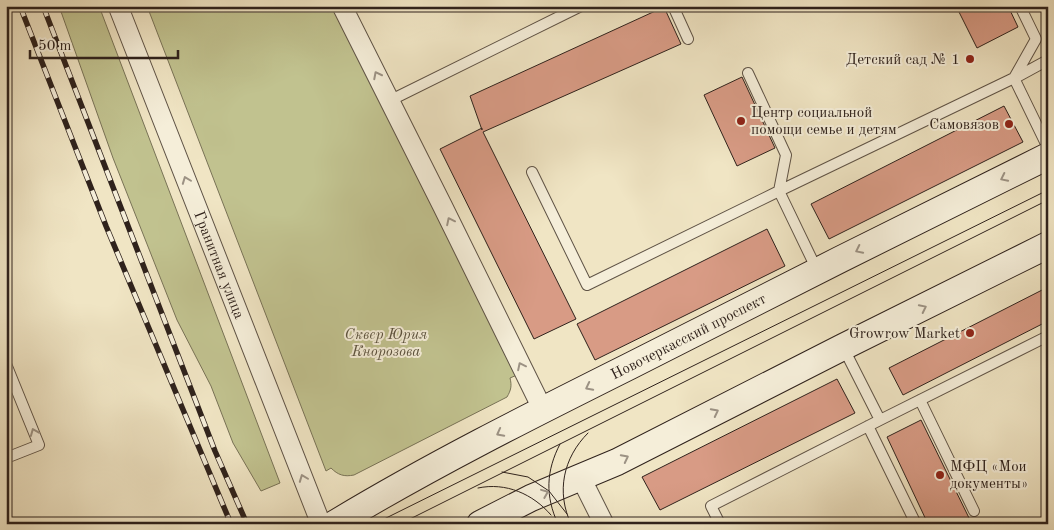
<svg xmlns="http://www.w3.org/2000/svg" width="1054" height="530" font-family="'Old Standard TT',serif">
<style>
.green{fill:#c1c28f;stroke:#787256}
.building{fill:#d89b85;stroke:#2f221c}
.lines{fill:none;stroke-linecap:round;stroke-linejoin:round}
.lane-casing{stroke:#5f5346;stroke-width:12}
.street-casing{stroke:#5f5346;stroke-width:21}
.secondary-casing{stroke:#2f221c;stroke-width:28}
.lane{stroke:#f5eed9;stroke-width:10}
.street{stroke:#f5eed9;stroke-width:19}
.secondary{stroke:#f5eed9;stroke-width:26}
.tram{stroke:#2f221c;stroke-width:1}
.rail-casing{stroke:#2f221c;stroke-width:5.5}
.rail{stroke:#f5eed9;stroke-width:4;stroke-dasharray:11;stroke-linecap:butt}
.oneway{stroke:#9c9284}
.poi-dot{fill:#8f2418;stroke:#f5eed9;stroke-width:2}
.labels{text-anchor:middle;stroke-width:4;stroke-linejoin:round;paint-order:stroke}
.poi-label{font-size:15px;fill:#2f221c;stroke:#f5eed9;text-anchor:end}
.street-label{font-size:15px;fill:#2f221c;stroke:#f5eed9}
.park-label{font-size:15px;font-style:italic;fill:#5b523e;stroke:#f5eed9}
</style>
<rect width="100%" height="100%" fill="#f0e5c4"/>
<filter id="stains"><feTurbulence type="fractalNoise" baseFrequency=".004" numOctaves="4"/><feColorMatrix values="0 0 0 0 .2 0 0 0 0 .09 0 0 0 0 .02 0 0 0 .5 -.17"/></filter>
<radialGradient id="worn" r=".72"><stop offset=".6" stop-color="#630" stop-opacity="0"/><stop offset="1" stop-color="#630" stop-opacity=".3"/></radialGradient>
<path class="green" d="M59 6H99L280 483 261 491 233 443 211 386 177 320 113 158Z
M147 6H332L517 375 510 378C512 386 511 390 507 397L354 475C344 477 338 475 331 468L326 471Z"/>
<path class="building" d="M956 6H1008L1018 27 977 48Z
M664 7 681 44 483 132 576 319 534 339 440 149 482 128V130L470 96Z
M742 77 775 148 737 166 704 95Z
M1004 106 1023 142 829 239 811 204Z
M767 229 785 266 595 360 577 324Z
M1048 287V321L903 395 889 368Z
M837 379 855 413 660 510 642 477Z
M921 420 972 524H928L887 437Z"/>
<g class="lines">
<defs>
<path id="lane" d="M673 6 688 39
M1014 78 1036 39 1020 6
M1015 78 1048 60
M389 101 581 6
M532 172 587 285 779 191 786 155 748 73
M817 270 779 191 1014 78 1048 148
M6 364 39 445 6 458
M920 400 974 511
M880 420 1048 336
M868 426 916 524
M720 524 711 506 880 420 843 347"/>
<g id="street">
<path id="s1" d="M118 6 321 524"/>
<path d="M342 6 443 207 543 410"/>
<path d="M581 478 604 524"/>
</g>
<g id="secondary">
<path id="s2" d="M334 524C430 466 530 416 630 366 769 295 908 225 1048 156"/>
<path d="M480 524 531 498 617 462 843 347 1048 245"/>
</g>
</defs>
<use href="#lane" class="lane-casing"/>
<use href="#street" class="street-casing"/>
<use href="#secondary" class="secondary-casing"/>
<use href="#lane" class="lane"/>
<use href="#street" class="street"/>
<use href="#secondary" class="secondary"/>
<path class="tram" d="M502 472 528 477 549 491 567 514
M478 488C506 482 533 494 551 515
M374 524 1048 190
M400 524 1048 200
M558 524C545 496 546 471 560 444
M571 524C556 492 563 458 588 433"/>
<defs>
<path id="rail" d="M20 6 106 226 231 524
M43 6 215 451 247 524"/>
</defs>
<use href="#rail" class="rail-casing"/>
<use href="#rail" class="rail"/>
</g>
<defs><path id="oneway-chevron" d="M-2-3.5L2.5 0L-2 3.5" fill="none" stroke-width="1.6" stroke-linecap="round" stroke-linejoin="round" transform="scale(1.25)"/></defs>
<g class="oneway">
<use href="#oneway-chevron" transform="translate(377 75) rotate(-117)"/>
<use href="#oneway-chevron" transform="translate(1004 178) rotate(154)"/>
<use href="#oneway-chevron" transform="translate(186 180) rotate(-111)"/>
<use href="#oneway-chevron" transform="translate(450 221) rotate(-116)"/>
<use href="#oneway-chevron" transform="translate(859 250) rotate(154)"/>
<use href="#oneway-chevron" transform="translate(923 308) rotate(-26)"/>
<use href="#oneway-chevron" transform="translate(521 366) rotate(-116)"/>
<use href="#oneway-chevron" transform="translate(589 387) rotate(153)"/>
<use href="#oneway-chevron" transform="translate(715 412) rotate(-27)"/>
<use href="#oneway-chevron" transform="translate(34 432) rotate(-112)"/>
<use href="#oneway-chevron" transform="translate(500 433) rotate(152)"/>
<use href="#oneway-chevron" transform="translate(625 458) rotate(-27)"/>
<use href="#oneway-chevron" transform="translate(303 478) rotate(-111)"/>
<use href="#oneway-chevron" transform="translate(545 493) rotate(-22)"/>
</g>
<g class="poi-dot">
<circle cx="970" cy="59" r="5"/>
<circle cx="741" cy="121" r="5"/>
<circle cx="1009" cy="124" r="5"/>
<circle cx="970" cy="333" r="5"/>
<circle cx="940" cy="475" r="5"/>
</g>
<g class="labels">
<g class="poi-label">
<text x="960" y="64">Детский сад № 1</text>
<text x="751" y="117" text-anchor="start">Центр социальной<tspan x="751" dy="17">помощи семье и детям</tspan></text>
<text x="999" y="129">Самовязов</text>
<text x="960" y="338">Growrow Market</text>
<text x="950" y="471" text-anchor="start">МФЦ «Мои<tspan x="950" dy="17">документы»</tspan></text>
</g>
<g class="street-label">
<text dy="5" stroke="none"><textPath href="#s1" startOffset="278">Гранитная улица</textPath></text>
<text dy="5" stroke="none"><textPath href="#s2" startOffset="401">Новочеркасский проспект</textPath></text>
</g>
<g class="park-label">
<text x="386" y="339">Сквер Юрия<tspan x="386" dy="17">Кнорозова</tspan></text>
</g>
</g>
<rect width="1054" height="530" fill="none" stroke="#f0e5c4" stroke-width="25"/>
<rect x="8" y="8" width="1039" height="515" fill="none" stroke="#2f221c" stroke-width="2.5"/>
<rect x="12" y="12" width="1029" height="505" fill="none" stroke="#2f221c"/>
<path d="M30 50v8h148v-8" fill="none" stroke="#2f221c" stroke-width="2.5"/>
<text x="38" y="50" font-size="15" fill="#2f221c" stroke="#f5eed9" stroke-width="4" paint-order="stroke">50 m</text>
<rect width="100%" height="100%" filter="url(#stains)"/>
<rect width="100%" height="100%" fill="url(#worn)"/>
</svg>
